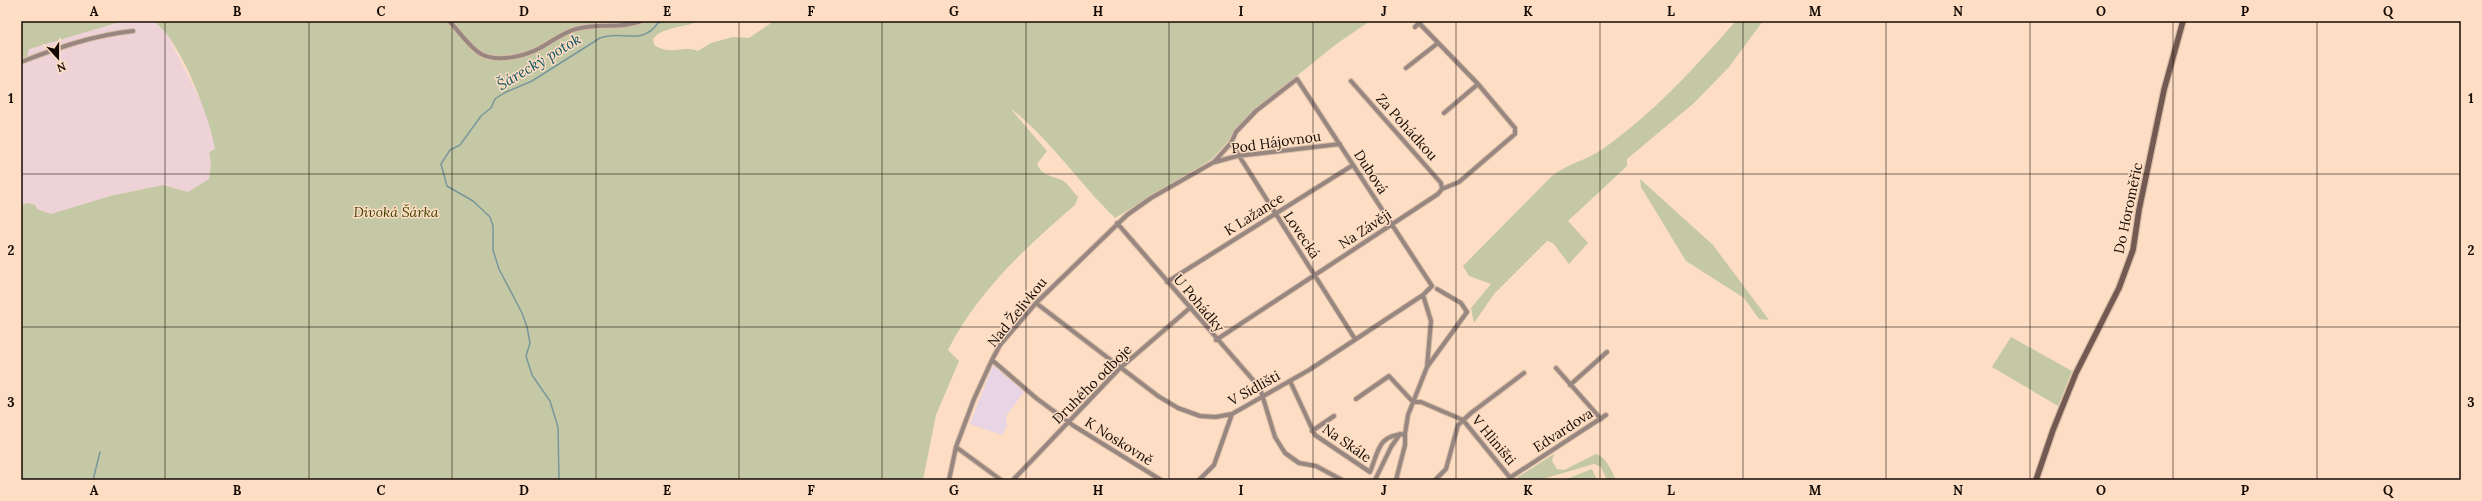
<svg xmlns="http://www.w3.org/2000/svg" width="2482" height="501" font-family="Lora,serif">
<style>
.commercial{fill:#edd3d8}
.education{fill:#e7d4e5}
.green{fill:#c4c8a5}
.lines{fill:none;stroke-linecap:round;stroke-linejoin:round}
.stream{stroke:#79979c;stroke-width:1.5}
.street-casing{stroke:#d8bca5;stroke-width:6}
.secondary-casing{stroke:#d8bca5;stroke-width:8}
.street{stroke:#988680;stroke-width:4}
.secondary{stroke:#725951;stroke-width:5.5}
.grid{fill:none;stroke:#140a03;stroke-width:1;stroke-opacity:0.55}
.labels{text-anchor:middle;stroke-width:3;stroke-linejoin:round;paint-order:stroke}
.street-label{font-size:14px;fill:#140a03;stroke:#fddec4}
.park-label{font-size:14px;font-style:italic;fill:#3f4100;stroke:#fddec4}
.water-label{font-size:15px;font-style:italic;fill:#125460;stroke:#fddec4}
.neatline{fill:none;stroke:#140a03;stroke-width:1.5}
.grid-label{font-size:13px;text-anchor:middle;font-weight:bold;fill:#140a03}
</style>
<rect width="100%" height="100%" fill="#fddec4"/>
<path class="commercial" d="M152 21 165 30 208 115 215 149 209 152 211 163 209 179 188 192 163 185 110 196 51 214 36 209 29 203 21 205V59L27 56 28 49 69 36 119 22Z"/>
<path class="education" d="M993 365 1024 392 1006 416 1007 426 1002 435 970 424Z"/>
<path class="green" d="M21 21H123L29 49 27 56 21 59Z
M152 21H699C685 28 663 26 653 39L654 45C671 56 683 45 698 51L711 43 733 37 749 38 774 21H1370L1335 45 1260 106 1212 159 1115 218C1078 182 1050 139 1010 108L1047 151 1037 164C1043 177 1051 175 1062 180 1068 183 1073 192 1078 197L1075 205C1027 246 976 293 948 350L959 361 936 415 923 480H21V205L29 203 35 205 37 209 51 214 110 196 163 185 188 192 209 179 211 163 209 152 215 149C211 120 178 33 152 21Z
M1736 21H1763L1729 67 1694 103 1627 159V166L1568 221 1588 243 1569 264 1553 243 1547 241 1494 294 1474 323 1471 308 1491 284 1469 276 1463 266 1553 175C1569 163 1588 160 1604 148 1655 112 1695 67 1736 21Z
M1640 179 1713 245 1769 320 1759 319 1744 298 1686 261 1641 187Z
M2011 337 2072 371 2058 406 1992 367Z
M1554 454 1552 461 1557 469 1564 470 1596 454C1607 458 1611 470 1616 480H1607L1601 467 1594 464 1539 480H1518V477Z
M1592 469 1597 480H1564Z"/>
<g class="lines">
<path class="stream" d="M93 480 100 452
M559 480 558 427 550 401 532 375 526 356 530 343 527 327 522 313 499 269 493 250V226L490 217 473 201 447 186 441 164 450 150 460 145 481 116 491 108 495 99 504 93 532 81 600 38C621 29 641 47 658 23L665 21"/>
<defs>
<path id="street" d="M449 21C459 31 469 47 481 54 498 63 525 56 540 48 551 42 564 32 576 29 598 23 621 29 642 21
M1415 27 1421 21
M21 62C57 48 94 35 133 31
M1406 68 1438 43
M1351 81 1441 183 1442 189
M1444 113 1478 84
M1231 143 1355 339
M1215 162 1237 156 1340 144
M1117 223 1260 388 1275 437 1285 453 1299 463 1316 466 1342 480
M1167 282 1353 165
M1216 340 1438 194 1442 189 1459 182 1515 134V128L1478 84 1419 23
M992 360 1036 398 1074 426 1161 480
M1427 367 1467 312 1461 303 1437 289
M1556 368 1601 419
M1290 381 1315 435 1370 472C1379 450 1378 435 1405 434
M1570 385 1607 352
M1356 399 1389 376 1413 402H1421L1463 420 1512 480
M1312 431 1334 416
M956 447 1001 480
M1511 477 1606 415
M949 480 956 447 974 399 992 360 1000 345 1036 303 1127 215 1151 198 1214 162 1231 143 1236 132 1256 111 1297 79 1432 286 1423 295 1309 370 1232 414 1216 417 1200 416 1178 408 1158 396 1036 303
M1013 480 1119 369 1191 307
M1199 480 1214 465 1232 414
M1375 480 1391 447 1400 434
M1396 480 1405 445V434L1408 415 1427 367 1431 321 1423 295
M1435 480 1446 469 1458 425 1471 413 1524 373"/>
<path id="secondary" d="M2036 480 2053 430 2076 373 2119 288 2133 250 2139 210 2164 90 2183 21"/>
</defs>
<use href="#street" class="street-casing"/>
<use href="#secondary" class="secondary-casing"/>
<use href="#street" class="street"/>
<use href="#secondary" class="secondary"/>
</g>
<path class="grid" d="M165 21V480M309 21V480M452 21V480M596 21V480M739 21V480M882 21V480M1026 21V480M1169 21V480M1313 21V480M1456 21V480M1600 21V480M1743 21V480M1886 21V480M2030 21V480M2173 21V480M2317 21V480M21 174H2461M21 327H2461"/>
<g class="labels">
<g class="street-label">
<text transform="translate(1407 127) rotate(48)" y="5">Za Pohádkou</text>
<text transform="translate(1276 142) rotate(-8)" y="5">Pod Hájovnou</text>
<text transform="translate(1371 172) rotate(57)" y="5">Dubová</text>
<text transform="translate(2128 208) rotate(-78)" y="5">Do Horoměřic</text>
<text transform="translate(1254 214) rotate(-32)" y="5">K Lažance</text>
<text transform="translate(1365 229) rotate(-33)" y="5">Na Závěji</text>
<text transform="translate(1302 235) rotate(56)" y="5">Lovecká</text>
<text transform="translate(1199 303) rotate(50)" y="5">U Pohádky</text>
<text transform="translate(1017 312) rotate(-51)" y="5">Nad Želivkou</text>
<text transform="translate(1092 384) rotate(-45)" y="5">Druhého odboje</text>
<text transform="translate(1254 388) rotate(-29)" y="5">V Sídlišti</text>
<text transform="translate(1563 430) rotate(-33)" y="5">Edvardova</text>
<text transform="translate(1494 440) rotate(50)" y="5">V Hliništi</text>
<text transform="translate(1119 441) rotate(32)" y="5">K Noskovně</text>
<text transform="translate(1347 443) rotate(35)" y="5">Na Skále</text>
</g>
<g class="park-label">
<text x="396" y="217">Divoká Šárka</text>
</g>
<g class="water-label">
<text transform="translate(539 62) rotate(-31)" y="5">Šárecký potok</text>
</g>
</g>
<rect width="2482" height="501" fill="none" stroke="#fddec4" stroke-width="44"/>
<g transform="translate(58 58) rotate(159)" stroke="#fddec4" stroke-width="3" paint-order="stroke">
<path d="M0-3L7 15L0 10L-7 15Z" fill="#140a03"/>
<text y="-6" font-size="11" font-weight="bold" text-anchor="middle" fill="#140a03">N</text>
</g>
<rect x="22" y="22" width="2438" height="457" class="neatline"/>
<g class="grid-label">
<text x="94" y="16">A</text>
<text x="237" y="16">B</text>
<text x="381" y="16">C</text>
<text x="524" y="16">D</text>
<text x="667" y="16">E</text>
<text x="811" y="16">F</text>
<text x="954" y="16">G</text>
<text x="1098" y="16">H</text>
<text x="1241" y="16">I</text>
<text x="1384" y="16">J</text>
<text x="1528" y="16">K</text>
<text x="1671" y="16">L</text>
<text x="1815" y="16">M</text>
<text x="1958" y="16">N</text>
<text x="2101" y="16">O</text>
<text x="2245" y="16">P</text>
<text x="2388" y="16">Q</text>
<text x="11" y="103">1</text>
<text x="2471" y="103">1</text>
<text x="11" y="255">2</text>
<text x="2471" y="255">2</text>
<text x="11" y="407">3</text>
<text x="2471" y="407">3</text>
<text x="94" y="495">A</text>
<text x="237" y="495">B</text>
<text x="381" y="495">C</text>
<text x="524" y="495">D</text>
<text x="667" y="495">E</text>
<text x="811" y="495">F</text>
<text x="954" y="495">G</text>
<text x="1098" y="495">H</text>
<text x="1241" y="495">I</text>
<text x="1384" y="495">J</text>
<text x="1528" y="495">K</text>
<text x="1671" y="495">L</text>
<text x="1815" y="495">M</text>
<text x="1958" y="495">N</text>
<text x="2101" y="495">O</text>
<text x="2245" y="495">P</text>
<text x="2388" y="495">Q</text>
</g>
</svg>
